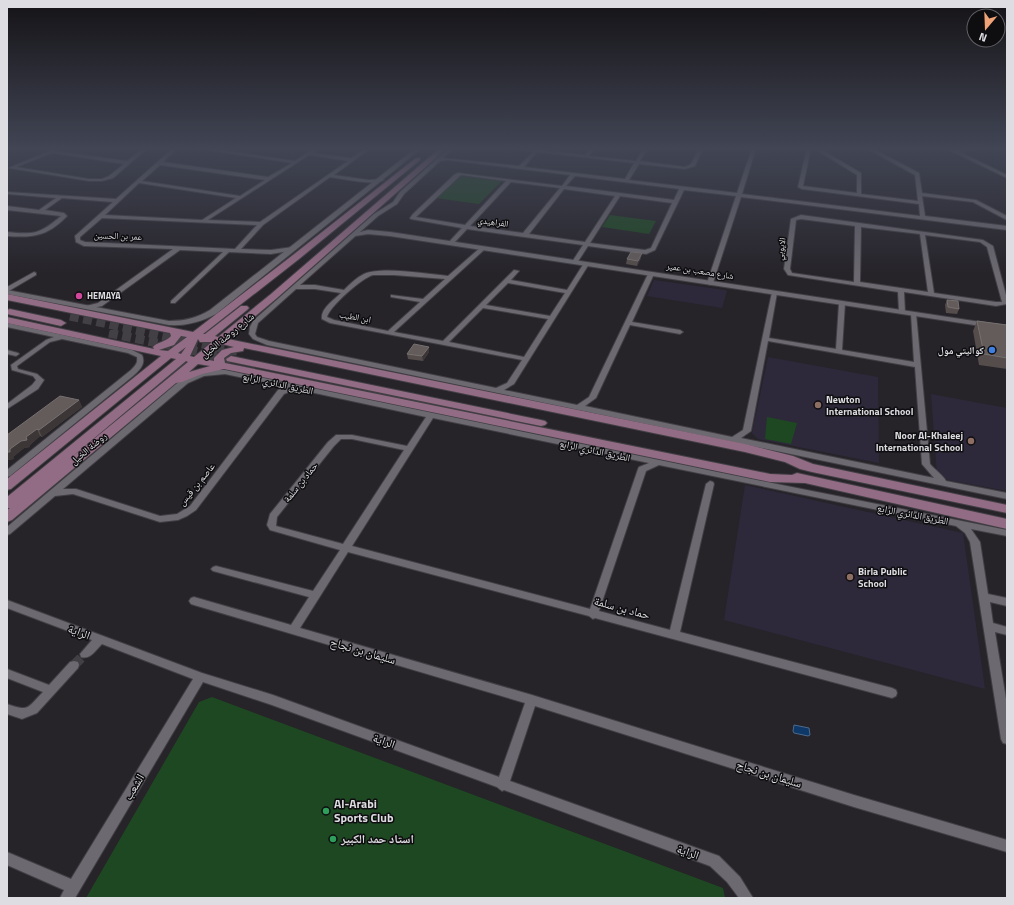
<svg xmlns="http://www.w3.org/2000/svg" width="1014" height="905" font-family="'Titillium Web','Noto Naskh Arabic',sans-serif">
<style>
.education{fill:#2d293a}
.green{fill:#1e4822}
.water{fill:#0d3867;stroke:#4c6a8c}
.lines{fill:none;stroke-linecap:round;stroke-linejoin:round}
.minor-tunnel{stroke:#423f45;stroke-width:10;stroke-dasharray:10 5;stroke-linecap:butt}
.primary-tunnel-far1{stroke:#423f45;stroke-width:9;stroke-dasharray:9 4.5;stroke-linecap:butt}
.primary-tunnel{stroke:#423f45;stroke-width:12;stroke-dasharray:12 5.5;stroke-linecap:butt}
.minor-casing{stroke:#413f44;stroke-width:2}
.tertiary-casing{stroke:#413f44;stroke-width:2}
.primary-casing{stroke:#413f44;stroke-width:2}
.minor{fill:#6c6970;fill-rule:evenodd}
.tertiary{fill:#6c6970;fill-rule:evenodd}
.primary{fill:#926b84;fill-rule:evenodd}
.wall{fill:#544d4b}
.shaded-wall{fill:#3c3637}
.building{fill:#635c5b;stroke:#767070}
.hotel-dot{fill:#d1479c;stroke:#0e0d10;stroke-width:1.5}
.shop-dot{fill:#3f7fe0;stroke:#0e0d10;stroke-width:1.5}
.education-dot{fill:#8d6e63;stroke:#0e0d10;stroke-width:1.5}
.leisure-dot{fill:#2e9e5b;stroke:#0e0d10;stroke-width:1.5}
.labels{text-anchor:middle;stroke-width:3;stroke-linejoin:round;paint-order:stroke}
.far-street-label{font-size:9px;fill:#dedde1;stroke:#0e0d10}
.far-poi-label{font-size:9px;font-weight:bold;fill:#dedde1;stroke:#0e0d10;text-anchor:start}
.street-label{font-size:10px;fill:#dedde1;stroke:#0e0d10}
.poi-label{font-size:10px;font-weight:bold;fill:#dedde1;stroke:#0e0d10;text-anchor:end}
.near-street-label{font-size:12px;fill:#dedde1;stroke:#0e0d10}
.near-poi-label{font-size:12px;font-weight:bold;fill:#dedde1;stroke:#0e0d10;text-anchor:start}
</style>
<rect width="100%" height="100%" fill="#262329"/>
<path class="education" d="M654 280 725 290 727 291 722 308 647 296Z
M768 357 878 377 879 463 758 439 752 433Z
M931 394 1007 408V491L948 480 937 475Z
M745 485 963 533 985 689 724 620Z"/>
<path class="green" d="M461 176 502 181 479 204 436 198Z
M610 215 656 221 649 234 602 227Z
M767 417 797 423 791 444 765 439Z
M212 697 723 888 725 898H86L199 702Z"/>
<path class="water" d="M794 725 809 728 810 735 808 736 794 733 793 731Z"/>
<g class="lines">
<path class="minor-tunnel" d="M74 665 85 654"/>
<path class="primary-tunnel-far1" d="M70 316 240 352
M109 333 210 354"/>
<path class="primary-tunnel" d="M205 353 231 359"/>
<defs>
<path id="minor" d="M143 148H148L113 178 102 181H89L9 168 54 149 56 151 127 161ZM52 153 124 164 109 176 102 179H89L16 167Z
M173 148H178L163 162 268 177 292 163 194 148H208L295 161 314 148H320L313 153 351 158 366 148H371L334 175 369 180 382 179 384 180C373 186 344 179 330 177L263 225 241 249 271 250 293 247 296 249 295 250 271 254 229 252 175 303H171V301L223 252 180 250 102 306 88 309 85 307 86 306 98 303 173 249 84 246 76 242 75 236 113 202 62 198 45 210 64 213 67 216C48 236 33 238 7 236V232C34 235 40 234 61 216L7 210V206L39 210 56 198 7 194V192L116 199ZM309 155 348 161 260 222 208 220ZM160 165 265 180 240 196 142 181ZM139 183 236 198 202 220 105 215ZM102 218 257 225 235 249 85 242 80 240V237Z
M449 148H454L443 158 519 166 533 152 511 148H540V150L585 155 590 148H595L589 156 636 161 644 148H648L640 161 685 167 691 164 699 148H703L695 166 685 169 639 164 629 180 737 193 752 148H756L742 194 920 216 919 204 802 189 798 187 807 148H811L803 186 857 193V175L813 148H819L861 173V194L918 201 915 175 866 148H872L919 173 922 193 976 200 1007 216V220L1005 219 973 202 922 196 925 216 1007 226V230L741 197 713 283 710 285 707 283 736 196 684 190 655 250 646 254 588 246 577 263 575 264 572 262 583 245 467 229 453 244 451 245 448 243 462 228 411 219 410 218 413 214 454 175 458 173 562 186 570 175 448 160 440 161 404 194 397 204 378 216 300 285H315L344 290C350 284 356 278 364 274 382 266 427 274 448 276L481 247H485V249L394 332 443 341 514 270 519 271 511 280 567 290 584 263H588L589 264 514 384 504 390 577 405 589 397 648 274 653 273 654 274 632 322 680 330 683 332 680 334 630 325 596 398 585 406 732 437 743 430 772 292H776L777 293 769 338 836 349 839 303 842 301 845 303 842 350 914 362 911 314 912 313H916L930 464C934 469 944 476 946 481L1007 493V499L267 345 253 339 249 334 250 327 253 321 374 214 393 202 400 192ZM537 152 634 163 625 179 524 167ZM461 175 506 181 465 225 416 217ZM575 176 679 189 674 200 566 186ZM511 182 560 188 523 233 470 226ZM564 189 615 196 585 242 529 234ZM620 196 672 203 651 248 645 250 590 243ZM373 275H394L445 279 423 299 391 295V297L420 302 388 331 334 320 327 317C330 306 362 278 373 275ZM508 283 565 293 550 316 486 305ZM296 289H315L341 293C334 300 320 309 322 319L330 323 522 360 507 383 496 388 269 341 257 337 255 334 258 323ZM483 308 548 319 524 357 449 342ZM768 341 915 367 922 464 934 478 741 438 751 431Z
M945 148C950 148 954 150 958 150 966 149 973 148 981 148L960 152 1007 175V178Z
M801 215 983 240 993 246 1007 299V304L996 306 904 292 905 312 902 314 899 312 898 292 788 275 784 269 791 219ZM801 219 855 226 854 282 792 273 790 269 796 220ZM861 227 920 234 928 292 860 282ZM925 235 980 242 987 247 1002 302H996L934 293Z
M34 272 36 273V275L7 292V287Z
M7 323 132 350 142 355C146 364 140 370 133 376L10 476 7 477V470L131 370C135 366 138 363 137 357L128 353 62 339 50 342 17 366 18 369 37 374 44 380 38 389 7 409V404L32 385 36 380 33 376 12 370 11 365 46 340 54 337 7 327Z
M7 350 18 353 19 354 16 356 7 354Z
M214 370H225L727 474 1007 530V536L971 529 980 542 988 594 1007 598V606L990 602 993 623 1007 627V635L995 632 1007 705V744L1003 743 1001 739 970 542 965 533 956 526 659 465 646 471 599 611 670 630 706 484 710 481 713 482 714 484 680 632 892 688 896 690 897 693 896 696 892 698 595 618 593 619 589 616 348 552 300 628 532 695 854 795 1007 840V852L854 807 535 706 510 781 719 856 740 877 753 898H739L727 882 710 866 504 790 502 791 497 787 272 705 203 682 75 898H60L64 890 7 865V852L71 879 193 679 102 644C96 650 90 660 81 657L80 654 92 640 7 608V600L202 673 273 695 499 777 525 703 194 605 191 604 189 601 191 598 194 597 291 625 309 597 213 571 211 569 213 567 216 566 313 591 340 550 270 530 267 525 270 514 328 442 336 435H352L407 446 426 417 296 389 284 394 196 510 187 516 178 520 160 522 73 494 55 496 10 534 7 535V527L182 379 197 374ZM225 374 287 387 278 390 190 506 177 514 160 516 76 489H63L188 383 204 376ZM433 418 649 463 639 467 638 469 590 609 352 546ZM341 439H352L404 450 343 544 276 526 277 517 334 446Z
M74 661 78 662 79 665 78 668 37 713 22 719 7 714V704C30 712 27 708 43 692L7 678V669L49 685 70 662Z"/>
<path id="tertiary" d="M416 148H422L216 314C201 322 186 326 169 325L7 294V290L169 321C184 321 197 318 210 310Z
M368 230 390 232 1007 326V330L390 236 368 234 355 236 352 234Z"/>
<path id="primary" d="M440 148H447L277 298 228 339 745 444 793 456 813 464 1007 505V513L812 472 800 469 785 462 745 452 244 348 243 351 231 353 224 358 225 363 770 474 792 475 797 473 1007 519V529L805 483 770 482 224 369 202 374 182 382 176 383 12 520 7 522V510L10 508H7V497L176 359 171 358 11 489 7 490V479L161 356 7 323V317L154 349 153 347C157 342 166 342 171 336L170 333 7 300V294L193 332 293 255 416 158H420V160L299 259 203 334H205L241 306H247L249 308 247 310 215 336 218 337 271 294ZM181 336 187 337 168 351 159 350 174 345ZM198 339 200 342H212L194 357 190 356ZM222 344 234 347 222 350 214 358V361L204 359ZM186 347 181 354 178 353ZM186 361 188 362 67 461ZM198 364 210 366 189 372Z
M10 309 61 320 66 323 61 326 7 314V310Z
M231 356 541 420 545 421 547 423 545 425 541 426 227 361 226 359Z"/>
</defs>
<use href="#minor" class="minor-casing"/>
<use href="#tertiary" class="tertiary-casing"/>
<use href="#primary" class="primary-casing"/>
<use href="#minor" class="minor"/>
<use href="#tertiary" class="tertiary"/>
<use href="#primary" class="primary"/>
</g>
<path class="wall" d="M641 258 637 266 626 264 627 259Z
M947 300 959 309 957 314 946 313 945 305Z
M977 321 1007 325V369L979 365 973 331Z
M429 352 423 361 408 359 407 354Z
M79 400 82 407 42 437 40 436 30 445V447L24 448 13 457 14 459 7 460V435Z"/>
<path class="shaded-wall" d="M642 253 641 258 637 266 638 261Z
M429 347V352L423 361 422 356Z
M79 400 82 407 42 437 39 430Z
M37 429 40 436 30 445V447L24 448 13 457 14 459 7 460V452L10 449Z"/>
<path class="building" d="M631 252 642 253 638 261 627 259Z
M947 300 958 301 959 309 948 307Z
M977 321 1007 325V358L984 354Z
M414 344 429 347 422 356 407 354Z
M60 396 79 400 39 430 37 429 26 437 27 440 21 441 10 449V452H7V435Z"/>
<linearGradient id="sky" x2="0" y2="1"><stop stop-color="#151317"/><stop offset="0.54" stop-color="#414554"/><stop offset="1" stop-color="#414554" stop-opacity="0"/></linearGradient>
<rect width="1014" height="275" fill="url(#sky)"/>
<circle class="hotel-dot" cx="79" cy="296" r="4"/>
<circle class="shop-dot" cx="992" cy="350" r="4"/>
<g class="education-dot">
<circle cx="818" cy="405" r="4"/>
<circle cx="971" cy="441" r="4"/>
<circle cx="850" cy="577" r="4"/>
</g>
<g class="leisure-dot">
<circle cx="326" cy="811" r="4"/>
<circle cx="333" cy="839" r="4"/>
</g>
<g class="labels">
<g class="far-street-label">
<text transform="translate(493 222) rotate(8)" y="3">الفراهيدي</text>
<text transform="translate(118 236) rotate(2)" y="3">عمر بن الحسين</text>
<text transform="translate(781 249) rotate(-81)" y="3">الايوبي</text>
<text transform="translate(700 271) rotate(9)" y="3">شارع مصعب بن عمير</text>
<text transform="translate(355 317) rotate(10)" y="3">ابن الطيب</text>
</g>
<g class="far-poi-label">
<text x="87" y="299">HEMAYA</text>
</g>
<g class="street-label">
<text transform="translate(227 335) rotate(-39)" y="4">شارع روضة الخيل</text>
<text transform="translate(278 383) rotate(12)" y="4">الطريق الدائري الرابع</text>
<text transform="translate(88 448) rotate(-40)" y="4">روضة الخيل</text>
<text transform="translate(595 450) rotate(12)" y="4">الطريق الدائري الرابع</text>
<text transform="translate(300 482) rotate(-51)" y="4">حماد بن سلمة</text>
<text transform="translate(196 484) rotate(-51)" y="4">عاصم بن قيس</text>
<text transform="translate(913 514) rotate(11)" y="4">الطريق الدائري الرابع</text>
</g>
<g class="poi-label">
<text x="984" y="354">كواليتي مول</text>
<text x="826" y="403" text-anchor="start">Newton<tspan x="826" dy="12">International School</tspan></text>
<text x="963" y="439">Noor Al-Khaleej<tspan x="963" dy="12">International School</tspan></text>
<text x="858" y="575" text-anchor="start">Birla Public<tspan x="858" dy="12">School</tspan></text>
</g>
<g class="near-street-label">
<text transform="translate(622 608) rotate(15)" y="4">حماد بن سلمة</text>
<text transform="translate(79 632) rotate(21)" y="4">الراية</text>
<text transform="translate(363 651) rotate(16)" y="4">سليمان بن نجاح</text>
<text transform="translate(384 741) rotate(20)" y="4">الراية</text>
<text transform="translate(769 774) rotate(17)" y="4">سليمان بن نجاح</text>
<text transform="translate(134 787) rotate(-59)" y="4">الشعب</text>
<text transform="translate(688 852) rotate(20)" y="4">الراية</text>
</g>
<g class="near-poi-label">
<text x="334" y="808">Al-Arabi<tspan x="334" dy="14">Sports Club</tspan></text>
<text x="341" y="843">استاد حمد الكبير</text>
</g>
</g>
<rect width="1014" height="905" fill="none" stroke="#dedde1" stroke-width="16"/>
<g transform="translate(986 28) rotate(199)"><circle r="19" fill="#0e0d10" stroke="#616064"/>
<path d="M0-3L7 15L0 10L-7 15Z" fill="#efa377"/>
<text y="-6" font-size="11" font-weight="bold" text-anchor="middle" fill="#dedde1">N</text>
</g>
</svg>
